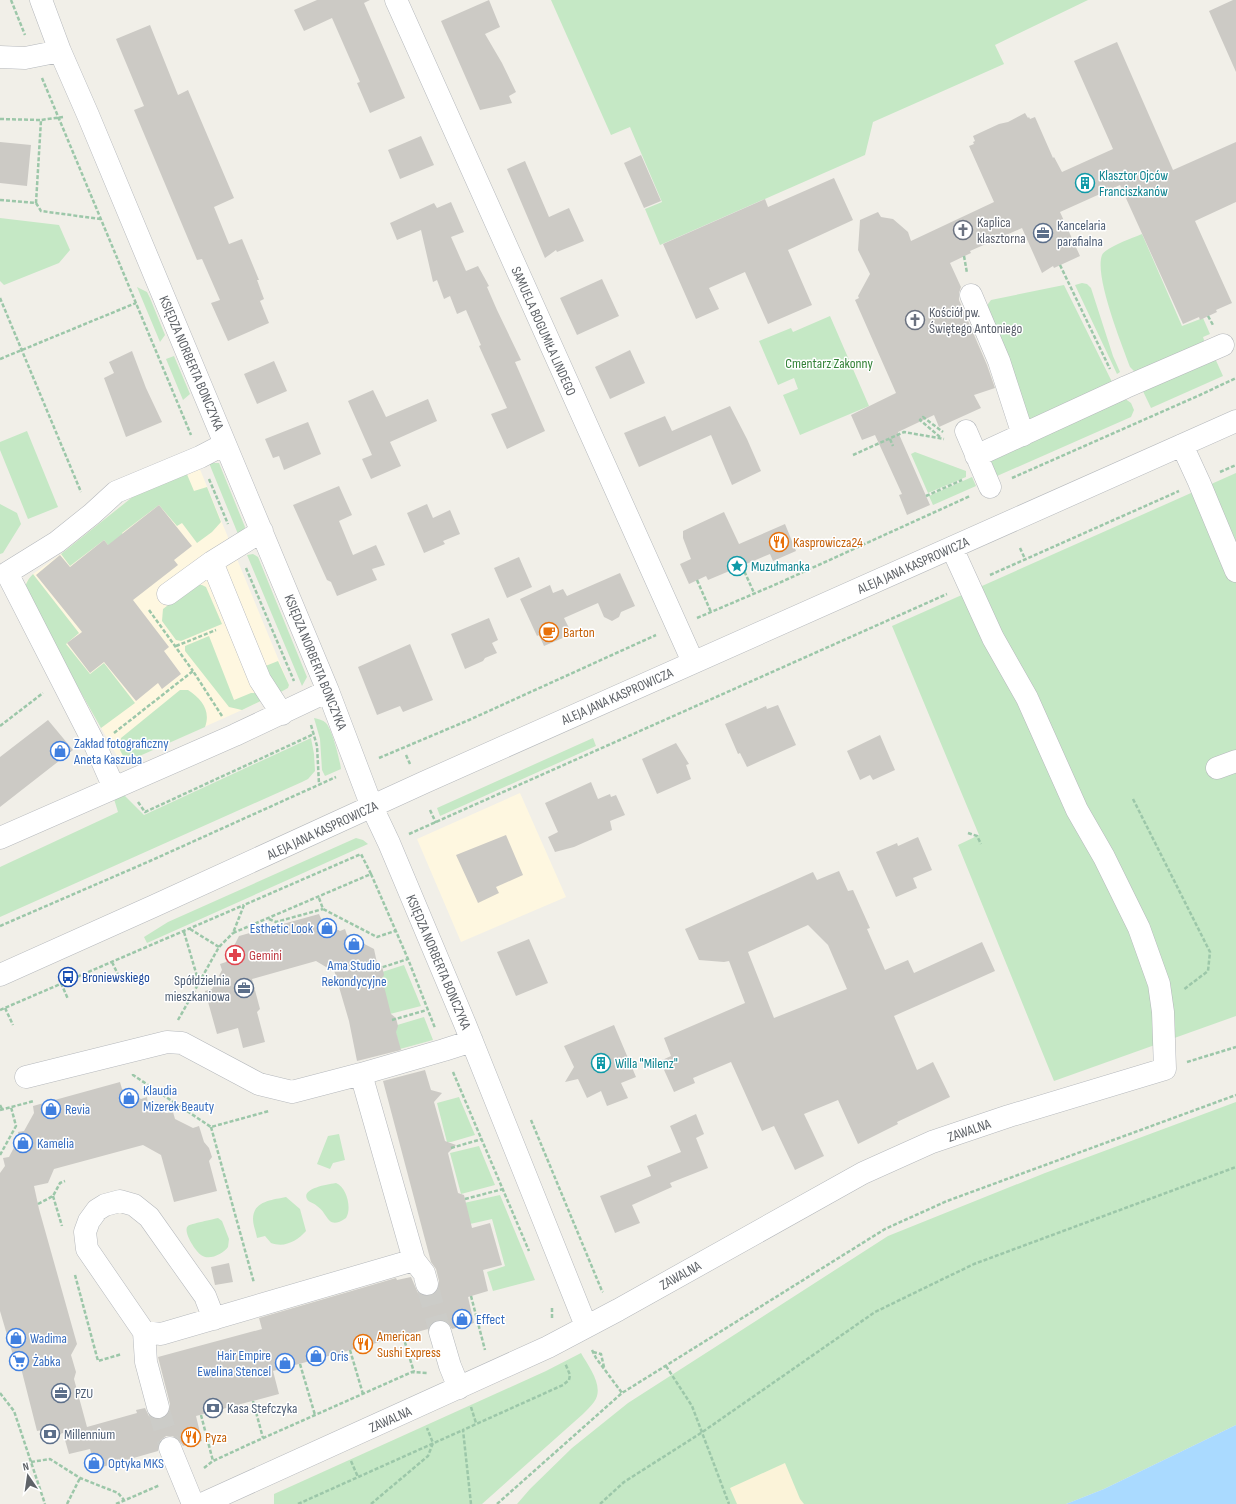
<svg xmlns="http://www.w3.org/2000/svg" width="1236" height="1504" font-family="'Sofia Sans Condensed',sans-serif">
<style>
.commercial{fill:#fef7e0}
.green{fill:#c5e8c5}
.sand{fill:#fbf3d9}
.water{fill:#aadaff}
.building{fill:#cccac5;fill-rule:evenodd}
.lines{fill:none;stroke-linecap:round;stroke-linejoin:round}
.minor-tunnel{stroke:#ccccc8;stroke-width:22;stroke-dasharray:22 11;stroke-linecap:butt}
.minor-casing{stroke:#b5b8bc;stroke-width:23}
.path{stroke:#9cc7a9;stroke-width:2.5;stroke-dasharray:4 2;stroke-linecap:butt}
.minor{stroke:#fff;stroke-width:22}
.labels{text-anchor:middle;stroke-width:3;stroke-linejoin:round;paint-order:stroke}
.culture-label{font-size:14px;fill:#0d838f;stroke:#fff;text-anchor:start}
.worship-label{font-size:14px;fill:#5b616d;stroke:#fff;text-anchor:start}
.service-label{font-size:14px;fill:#4e5e75;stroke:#fff;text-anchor:start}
.street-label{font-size:14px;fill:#5f6368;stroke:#fff}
.park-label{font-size:14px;fill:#348238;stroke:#fff}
.food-label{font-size:14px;fill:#c56008;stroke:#fff;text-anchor:start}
.shop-label{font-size:14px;fill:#366cbe;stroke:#fff;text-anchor:start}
.health-label{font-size:14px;fill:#be3a42;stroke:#fff;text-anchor:start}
.transit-label{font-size:14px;fill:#164399;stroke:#fff;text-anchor:start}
</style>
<rect width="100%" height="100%" fill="#f1efe8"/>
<path class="commercial" d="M199 467 289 685 288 688 242 710 126 762 121 763 80 691 26 582 33 574 65 551 140 491Z
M520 793 566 897 461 942 417 839Z"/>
<path class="green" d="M551 0H1088L995 45 1004 64 873 122 865 155 660 245 645 209 662 202 630 127 611 135Z
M0 218 59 225 70 250 59 263 4 285 0 281Z
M1142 234 1182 326 1203 318 1210 334 1203 337 1206 346 1136 373 1130 367C1122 345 1094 276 1102 255 1106 247 1133 238 1142 234Z
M1082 283 1087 284 1091 288 1113 356 1120 372 1117 374 1075 285Z
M1064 285 1114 386 1027 424 988 308V304L991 300Z
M137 287 147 292 150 298 165 335 160 342Z
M830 316 869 406 800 435 783 395 798 389 794 378 778 385 759 341 791 328 793 332Z
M174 356 190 394 183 400 166 359Z
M1214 356 1223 376 1151 408 1141 387Z
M1124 398 1131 403 1134 410 1131 417 997 476 989 458Z
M27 431 58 507 28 519 0 450V442Z
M915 452 966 471V477L928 493 911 454Z
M209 463H219L245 527 244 530 238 534Z
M186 472 194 491 207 487 221 522 212 532 197 543 182 523 177 526 159 505 122 533 126 540 112 550 104 540 70 566 61 554 140 491Z
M1236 473V1016L1054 1081 958 845 979 835 892 626Z
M972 477 976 486 933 505 929 496Z
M0 504 17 513 21 524 3 553 0 554Z
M253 554 258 557 307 677 302 686 247 555Z
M33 574 79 633 66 644 90 674 104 663 135 703 101 728 80 691 25 597C24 587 26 581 33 574Z
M194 585H202L206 587 222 624 181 641 176 640 162 621 163 609Z
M209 636 234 700 251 693H257L265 699 242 710 229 707 185 651V646Z
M278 661 289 685 288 688 279 693 263 667Z
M180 690H188C202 699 211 711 205 727L126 762 120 750 121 738Z
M314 718C318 719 323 720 326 723 332 729 340 760 341 769L325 776 322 770 320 739Z
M311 738 314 754 315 771 308 779 302 782 0 917V867L118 812 114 799 123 794 144 815Z
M593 738 596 746 440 816 437 808Z
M356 838 363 840 368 844 147 943 144 937 168 922Z
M404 965 421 1006 390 1014 379 973Z
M424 1017 433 1040 400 1049 394 1026Z
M459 1097 475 1135 451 1142H447L437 1103Z
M1236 1102V1425L1104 1489 1066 1504H517L530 1489 572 1448 628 1403 888 1236 1045 1173Z
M339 1134 345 1160 333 1163 330 1169 317 1164 328 1136Z
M479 1146 495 1185 461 1194 450 1153Z
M336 1183C347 1187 352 1209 346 1218 327 1231 329 1214 317 1206 314 1203 308 1202 307 1199 301 1188 330 1184 336 1183Z
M500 1195 535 1280 493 1291 487 1272 505 1266 492 1219 470 1224 464 1203Z
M286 1197 300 1209 306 1231C297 1241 285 1248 271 1243L265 1236 257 1238C256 1232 253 1225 253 1219 253 1201 272 1200 286 1197Z
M218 1218 222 1221 229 1239 228 1247C223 1254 209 1261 201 1255 196 1252 182 1231 188 1226 190 1224 214 1219 218 1218Z
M581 1353C589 1367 605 1387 594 1402 591 1406 587 1410 583 1414L482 1504H274V1494L546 1371Z"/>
<path class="sand" d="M785 1463 800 1499 804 1504H737L730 1488Z"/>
<path class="water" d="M1236 1425V1504H1066L1104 1489Z"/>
<path class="building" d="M317 0H370L364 3 405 98 370 113 357 83 360 82 332 18 304 31 294 10Z
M489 0 500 27 485 34 502 63 516 92 509 96 512 103 480 110 441 21Z
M1233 0H1236V72L1209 11Z
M150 25 178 95 188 90 234 198 214 207 229 244 242 239 259 280H257L264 299 260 301 269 323 228 341 211 303 220 300 202 259 197 260 134 110 144 106 116 39Z
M1117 42 1173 170 1236 142V202L1195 221 1232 303 1216 310 1217 312 1200 320 1199 317 1183 324 1120 185 1060 212 1080 256 1054 268 1053 266 1042 273 1022 228 970 251 971 253 950 263 961 287 959 293V300L987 365 995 388 974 395 981 408 939 427 934 415 898 432 930 505 907 515 899 495 902 494 875 435 862 440 851 415 896 393 855 300 859 298 858 296 870 274 858 250 860 220 878 212 881 217 893 219 900 225 908 232 911 241 994 202 969 146 974 144 973 142 975 141 973 136 999 124 1008 122 1025 113 1028 118 1029 117 1030 119 1035 117 1053 158 1054 157 1062 172 1113 149 1074 61Z
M421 136 434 165 400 179 388 150Z
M0 142 31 145 27 186 0 183Z
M641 155 661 201 644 208 624 163Z
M525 161 549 217 569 208 584 241 557 252 556 250 545 258 507 169Z
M834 178 853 220 788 250 812 305 768 324 745 272 709 288 719 309 696 319 663 244 765 199 768 207Z
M451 202 464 232 451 237 466 271 478 266 489 286 487 287 497 310 521 360 515 362 545 431 507 449 491 414 507 408 479 346 481 345 466 310 457 314 450 296 444 299 437 280 433 282 421 230 397 240 390 223 434 203 437 208Z
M602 279 619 316 577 335 560 298Z
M630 350 645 383 610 399 595 367Z
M132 351 146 388 162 422 126 437 104 378 114 373 109 362Z
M274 361 287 391 257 404 244 374Z
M373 390 386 417 428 399 437 421 390 442 401 466 371 479 362 459 372 455 348 401Z
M730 406 747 439 761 471 732 485 711 435 639 467 624 433 665 416 672 431Z
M308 422 321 454 284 470 279 456 273 458 265 439Z
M339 486 352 515 339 521 353 555 376 545 385 565 372 569 377 580 337 596 331 582 327 580 293 505Z
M427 504 433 518 450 510 460 534 443 541 445 544 424 553 407 513Z
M159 505 192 546 174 560 178 565 133 600 169 647 164 651 181 674 162 689 158 683 136 701 104 662 90 673 67 643 82 632 36 575 60 555 70 567 104 540 108 545Z
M724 512 739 544 785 524 796 551 773 561 770 554 708 580 706 576 689 584 680 564 691 559 683 538V531Z
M519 557 532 587 507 598 494 568Z
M620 573 635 606 621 612 619 617 612 621 604 617 598 603 564 618 572 634 544 646 539 635 537 636 520 599 550 585 553 593 563 589 567 596Z
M489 618 498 640 492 643 497 653 485 658 483 661 465 669 451 634Z
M410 644 433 700 403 712 400 706 377 715 358 667Z
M778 705 796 745 747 767 740 753 738 754 725 724 766 706 767 709Z
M48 720 73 750 0 807V757Z
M880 735 895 770 873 780 870 775 860 780 847 751Z
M676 743 689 764 686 765 691 779 657 794 642 759Z
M591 782 598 799 610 794 611 797 616 795 625 815 610 821 612 830 574 847 555 852 548 837 558 832 545 803Z
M506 835 523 875 496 887 499 893 478 903 456 855Z
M918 837 932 870 913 878 917 888 896 897 876 852 897 843 898 846Z
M839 871 848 891 853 890 870 928 867 929 885 970 908 960 914 973 982 942 995 971 894 1016 917 1070 933 1062 950 1097 897 1122 898 1124 858 1144 838 1100 804 1114 824 1156 795 1170 774 1126 762 1131 731 1062 693 1078 695 1083 674 1092 660 1061 671 1056 664 1038 745 1003 729 961 724 962 699 960 685 929 813 872 817 880ZM808 925 828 945 847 989 774 1018 748 952Z
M319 914 322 921 340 931 345 929 347 935 374 949 377 963 382 966 384 975 382 978 391 1014 396 1018 398 1026 396 1032 401 1050 357 1061 349 1021 334 970H331L316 961 252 979 260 1009 257 1012 265 1042 243 1048 238 1028 217 1034 205 991 212 989 222 970 220 964 226 962 239 936Z
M529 939 548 983 516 996 497 952Z
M614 1025 636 1077 621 1083 628 1098 607 1106 601 1091 587 1098 578 1079 565 1082 574 1067 564 1046Z
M425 1070 431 1090 442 1093 434 1102 445 1141 456 1145 448 1153 458 1193 464 1195 472 1228 490 1223 502 1265 483 1270 488 1291 468 1297 474 1323 452 1329 448 1323 443 1320H437L431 1323 428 1329 273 1371 279 1394 196 1416 202 1441 183 1446 177 1438 172 1436H166L160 1441 158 1446V1451L95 1469 90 1449 69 1454 63 1433 44 1439 42 1430 37 1431 20 1364 15 1362 0 1311V1173L5 1166 3 1158 9 1157 19 1138 18 1132 24 1131 34 1113 33 1106 120 1082 122 1089 141 1099 147 1097 148 1105 167 1113 173 1112 175 1119 193 1128 199 1126 204 1142 209 1148 212 1157 209 1161 217 1191 174 1202 161 1155 143 1145 54 1169 48 1183 34 1186 39 1209 77 1344 71 1355 76 1372 74 1379 87 1427 137 1413 136 1410 145 1408 149 1416 154 1419H161L167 1416 170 1411V1404L158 1357 262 1329 259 1318 396 1278 397 1280 411 1277 418 1293 423 1296H431L436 1292 439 1287V1281L436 1269 431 1262 383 1081Z
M696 1114 704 1134 696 1138 708 1168 670 1183 672 1187 632 1205 640 1223 615 1233 600 1196 651 1176 647 1166 681 1152 670 1126Z
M229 1263 233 1282 215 1285 211 1267Z"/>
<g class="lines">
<path class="minor-tunnel" d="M427 1284 440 1332
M158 1407 170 1448"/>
<defs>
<path id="minor" d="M41 0 60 51 88 115 328 691 372 807 389 843 465 1024 586 1326
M396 0 693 662
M0 57 25 58 60 51
M971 295 999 361 1023 435
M966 431 990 487
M1182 445 1199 482 1236 571
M976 456 1126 387 1223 345
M262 531 212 562 260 680 282 714
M168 594 212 562
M1217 768 1236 761
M114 788 96 747 7 573 57 542 92 514 116 492 200 457 225 444
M0 838 235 735 328 691
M0 975 154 906 425 782 1236 421
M361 1074 414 1260 424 1273 427 1284
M26 1077 167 1042 182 1043 259 1084 292 1092 361 1074 444 1050 472 1041
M144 1332 161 1334 414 1260
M440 1332 450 1366 459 1388
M158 1407 146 1362 144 1332 87 1249 85 1232 89 1221 97 1210 105 1205 120 1201 134 1205 149 1217 205 1296 214 1319
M170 1448 193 1504
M202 1504 548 1347 618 1310 863 1173 932 1142 1009 1116 1165 1069 1163 1012 1159 984 1139 928 1104 857 1077 810 1027 698 993 638 952 548"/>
</defs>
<use href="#minor" class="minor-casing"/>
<path class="path" d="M11 0 25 35
M42 78 191 435
M0 119 41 120
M0 200 36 203 41 120 63 117
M36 203 41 211 100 219
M964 256 967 273
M1060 265 1110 369
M0 298 81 492
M1208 316 1213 325
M0 359 136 303
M940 437 920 420 923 417 943 432
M890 439 893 446
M853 455 904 432 944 439
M1220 472 1236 465
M1012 478 1200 395 1236 378
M209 479 228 524
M926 496 962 480
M1020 548 1025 559
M742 566 754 593
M246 568 294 681
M990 575 1179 491
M697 580 711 612
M149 610 193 671
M697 618 779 583 970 496
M176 646 216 630
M311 725 317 746 319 784
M0 726 43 693
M114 733 193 671 222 716
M406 755 410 764
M379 758 469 720 656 635
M1133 799 1210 952 1208 971 1183 990
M138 802 145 812 314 734
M430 810 436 823
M968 833 977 836 981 844
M409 834 947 594
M371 874 361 854 244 905 233 933 371 874 408 959 435 1028
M319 898 323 909 377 937 395 931
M269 919 276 922 323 909
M0 926 150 861 336 777
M190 929 219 947
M184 932 199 983
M112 962 122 983
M377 969 408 959
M61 983 68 999
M5 1008 13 1025
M0 1010 244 905
M178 1020 219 947 233 933
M392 1020 427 1010
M1187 1062 1236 1047
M453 1072 529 1251
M133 1074V1075L211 1127 269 1111
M0 1105 2 1109
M0 1110 34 1101
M531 1120 602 1291 603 1292
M211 1127 254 1283
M451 1148 482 1139
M0 1155 16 1126 11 1107
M53 1196 62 1226
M465 1199 503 1189
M38 1204 53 1196 60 1183 65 1181
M75 1275 98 1361 122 1354
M471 1296 485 1350
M552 1318V1308
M403 1336 414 1372
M350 1350 363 1394
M592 1350 596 1358 622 1393
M593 1352 601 1354 604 1367
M300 1364 315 1415
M666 1366 692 1406 729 1504
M0 1393 14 1411 45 1504
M253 1401 263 1438
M471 1407 476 1423
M201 1415 213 1461
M351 1461 358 1477
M31 1462 50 1459 80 1478 118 1493 124 1500
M204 1468 213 1461 252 1443 412 1372 428 1373
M67 1504 80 1478
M116 1504 160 1485
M298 1504 463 1430
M371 1504 428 1456 433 1443 427 1428
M471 1504 463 1430 563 1385 569 1380 570 1375 565 1363
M497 1504 622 1393 885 1229 947 1201 1236 1095
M600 1504 624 1482 701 1433 875 1312 974 1264 1236 1167"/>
<use href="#minor" class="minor"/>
</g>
<defs>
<symbol id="building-ring" viewBox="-11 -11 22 22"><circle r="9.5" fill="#fff" stroke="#0f9aa8" stroke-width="1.5"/><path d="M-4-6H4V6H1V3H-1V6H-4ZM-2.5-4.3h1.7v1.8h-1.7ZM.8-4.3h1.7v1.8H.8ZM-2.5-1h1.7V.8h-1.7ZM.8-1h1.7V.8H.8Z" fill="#0f9aa8"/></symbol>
<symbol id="church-ring" viewBox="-11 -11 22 22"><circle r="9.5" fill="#fff" stroke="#6b7280" stroke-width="1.5"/><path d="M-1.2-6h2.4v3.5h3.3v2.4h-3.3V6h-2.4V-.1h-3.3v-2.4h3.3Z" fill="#6b7280"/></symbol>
<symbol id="office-ring" viewBox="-11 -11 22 22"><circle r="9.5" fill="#fff" stroke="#5c6f8a" stroke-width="1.5"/><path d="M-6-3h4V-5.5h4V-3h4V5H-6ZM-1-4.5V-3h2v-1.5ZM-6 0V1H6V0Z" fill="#5c6f8a"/></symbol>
<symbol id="restaurant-ring" viewBox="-11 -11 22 22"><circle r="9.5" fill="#fff" stroke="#e8710a" stroke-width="1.5"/><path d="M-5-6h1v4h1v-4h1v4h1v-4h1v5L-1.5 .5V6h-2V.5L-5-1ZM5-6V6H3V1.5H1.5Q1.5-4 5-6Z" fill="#e8710a"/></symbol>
<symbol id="sight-ring" viewBox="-11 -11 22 22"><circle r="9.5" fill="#fff" stroke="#0f9aa8" stroke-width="1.5"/><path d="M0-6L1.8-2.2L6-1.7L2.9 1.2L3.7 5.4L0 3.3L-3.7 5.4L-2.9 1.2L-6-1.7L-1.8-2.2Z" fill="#0f9aa8"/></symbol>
<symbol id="cafe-ring" viewBox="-11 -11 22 22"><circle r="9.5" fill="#fff" stroke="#e8710a" stroke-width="1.5"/><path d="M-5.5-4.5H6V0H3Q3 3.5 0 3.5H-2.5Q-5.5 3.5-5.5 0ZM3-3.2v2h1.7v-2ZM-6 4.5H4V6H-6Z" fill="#e8710a"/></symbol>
<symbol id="shop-ring" viewBox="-11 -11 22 22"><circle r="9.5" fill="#fff" stroke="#3f7fe0" stroke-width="1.5"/><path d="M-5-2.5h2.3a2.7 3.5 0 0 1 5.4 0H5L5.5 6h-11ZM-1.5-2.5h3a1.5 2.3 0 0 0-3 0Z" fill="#3f7fe0"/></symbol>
<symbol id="pharmacy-ring" viewBox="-11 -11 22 22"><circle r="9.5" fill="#fff" stroke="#e0444e" stroke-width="1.5"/><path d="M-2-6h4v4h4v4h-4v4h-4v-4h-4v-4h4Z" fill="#e0444e"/></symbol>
<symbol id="bus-ring" viewBox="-11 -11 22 22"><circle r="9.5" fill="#fff" stroke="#1a4fb4" stroke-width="1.5"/><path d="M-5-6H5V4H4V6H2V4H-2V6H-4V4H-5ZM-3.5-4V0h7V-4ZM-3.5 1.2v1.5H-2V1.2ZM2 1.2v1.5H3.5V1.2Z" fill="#1a4fb4"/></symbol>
<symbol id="supermarket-ring" viewBox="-11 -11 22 22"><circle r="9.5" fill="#fff" stroke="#3f7fe0" stroke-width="1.5"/><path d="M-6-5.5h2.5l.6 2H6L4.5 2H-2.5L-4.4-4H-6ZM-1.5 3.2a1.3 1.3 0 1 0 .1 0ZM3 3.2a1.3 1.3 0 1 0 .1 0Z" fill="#3f7fe0"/></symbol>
<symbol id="bank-ring" viewBox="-11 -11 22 22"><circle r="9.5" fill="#fff" stroke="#5c6f8a" stroke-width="1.5"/><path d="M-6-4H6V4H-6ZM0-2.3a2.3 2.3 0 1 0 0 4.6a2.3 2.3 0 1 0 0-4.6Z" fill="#5c6f8a"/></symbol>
</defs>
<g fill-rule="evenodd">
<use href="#building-ring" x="1074" y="172" width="22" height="22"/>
<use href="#church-ring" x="952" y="219" width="22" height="22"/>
<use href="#office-ring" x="1032" y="222" width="22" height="22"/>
<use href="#church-ring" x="904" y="309" width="22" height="22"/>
<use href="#restaurant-ring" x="768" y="531" width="22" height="22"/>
<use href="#sight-ring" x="726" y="555" width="22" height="22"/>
<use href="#cafe-ring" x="538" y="621" width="22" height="22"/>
<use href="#shop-ring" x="49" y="740" width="22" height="22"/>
<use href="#shop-ring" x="316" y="917" width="22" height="22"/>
<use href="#shop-ring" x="343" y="933" width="22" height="22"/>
<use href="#pharmacy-ring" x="224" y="944" width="22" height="22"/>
<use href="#bus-ring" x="57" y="966" width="22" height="22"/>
<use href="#office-ring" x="233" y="977" width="22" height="22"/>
<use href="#building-ring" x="590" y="1052" width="22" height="22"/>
<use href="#shop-ring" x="118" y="1087" width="22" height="22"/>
<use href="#shop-ring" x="40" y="1098" width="22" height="22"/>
<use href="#shop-ring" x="12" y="1132" width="22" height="22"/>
<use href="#shop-ring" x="451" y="1308" width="22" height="22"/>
<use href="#shop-ring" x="5" y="1327" width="22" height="22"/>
<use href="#restaurant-ring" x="352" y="1333" width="22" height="22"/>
<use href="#shop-ring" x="305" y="1345" width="22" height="22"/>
<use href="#supermarket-ring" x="8" y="1350" width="22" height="22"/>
<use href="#shop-ring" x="274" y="1352" width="22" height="22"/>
<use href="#office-ring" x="50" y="1382" width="22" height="22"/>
<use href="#bank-ring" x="202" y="1397" width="22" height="22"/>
<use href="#bank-ring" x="39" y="1423" width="22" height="22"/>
<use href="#restaurant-ring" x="180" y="1426" width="22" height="22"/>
<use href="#shop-ring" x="83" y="1452" width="22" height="22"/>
</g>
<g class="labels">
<g class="culture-label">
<text x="1099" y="180">Klasztor Ojców<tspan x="1099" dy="16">Franciszkanów</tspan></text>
<text x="751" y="571">Muzułmanka</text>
<text x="615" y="1068">Willa "Milenz"</text>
</g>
<g class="worship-label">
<text x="977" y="227">Kaplica<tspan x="977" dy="16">klasztorna</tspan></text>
<text x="929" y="317">Kościół pw.<tspan x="929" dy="16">Świętego Antoniego</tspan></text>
</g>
<g class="service-label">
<text x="1057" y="230">Kancelaria<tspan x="1057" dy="16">parafialna</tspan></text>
<text x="230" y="985" text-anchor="end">Spółdzielnia<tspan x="230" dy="16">mieszkaniowa</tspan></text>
<text x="75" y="1398">PZU</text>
<text x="227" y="1413">Kasa Stefczyka</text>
<text x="64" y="1439">Millennium</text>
</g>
<g class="street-label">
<text transform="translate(544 331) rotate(66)" y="5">SAMUELA BOGUMIŁA LINDEGO</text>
<text transform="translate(192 363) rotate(67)" y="5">KSIĘDZA NORBERTA BONCZYKA</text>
<text transform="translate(913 565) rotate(-24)" y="5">ALEJA JANA KASPROWICZA</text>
<text transform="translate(316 662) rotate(68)" y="5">KSIĘDZA NORBERTA BONCZYKA</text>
<text transform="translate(617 696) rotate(-24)" y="5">ALEJA JANA KASPROWICZA</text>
<text transform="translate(322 830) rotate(-25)" y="5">ALEJA JANA KASPROWICZA</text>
<text transform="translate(439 962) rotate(67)" y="5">KSIĘDZA NORBERTA BONCZYKA</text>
<text transform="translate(969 1130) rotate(-19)" y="5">ZAWALNA</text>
<text transform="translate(680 1275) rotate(-29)" y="5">ZAWALNA</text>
<text transform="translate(390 1419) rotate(-24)" y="5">ZAWALNA</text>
</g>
<g class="park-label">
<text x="829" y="368">Cmentarz Zakonny</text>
</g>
<g class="food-label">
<text x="793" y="547">Kasprowicza24</text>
<text x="563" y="637">Barton</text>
<text x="377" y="1341">American<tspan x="377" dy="16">Sushi Express</tspan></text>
<text x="205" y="1442">Pyza</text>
</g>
<g class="shop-label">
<text x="74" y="748">Zakład fotograficzny<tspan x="74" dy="16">Aneta Kaszuba</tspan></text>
<text x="313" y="933" text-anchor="end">Esthetic Look</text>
<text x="354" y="970" text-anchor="middle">Ama Studio<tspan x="354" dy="16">Rekondycyjne</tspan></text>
<text x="143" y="1095">Klaudia<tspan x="143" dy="16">Mizerek Beauty</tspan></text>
<text x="65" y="1114">Revia</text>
<text x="37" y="1148">Kamelia</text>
<text x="476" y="1324">Effect</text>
<text x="30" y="1343">Wadima</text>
<text x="271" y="1360" text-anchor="end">Hair Empire<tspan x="271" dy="16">Ewelina Stencel</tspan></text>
<text x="330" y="1361">Oris</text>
<text x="33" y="1366">Żabka</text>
<text x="108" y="1468">Optyka MKS</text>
</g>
<g class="health-label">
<text x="249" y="960">Gemini</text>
</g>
<g class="transit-label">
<text x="82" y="982">Broniewskiego</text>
</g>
</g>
<g transform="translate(28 1476) rotate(347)" stroke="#ffffff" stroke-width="3" paint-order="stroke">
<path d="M0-3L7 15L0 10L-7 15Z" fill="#5f6368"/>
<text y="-6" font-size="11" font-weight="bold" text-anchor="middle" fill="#5f6368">N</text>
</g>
</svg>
